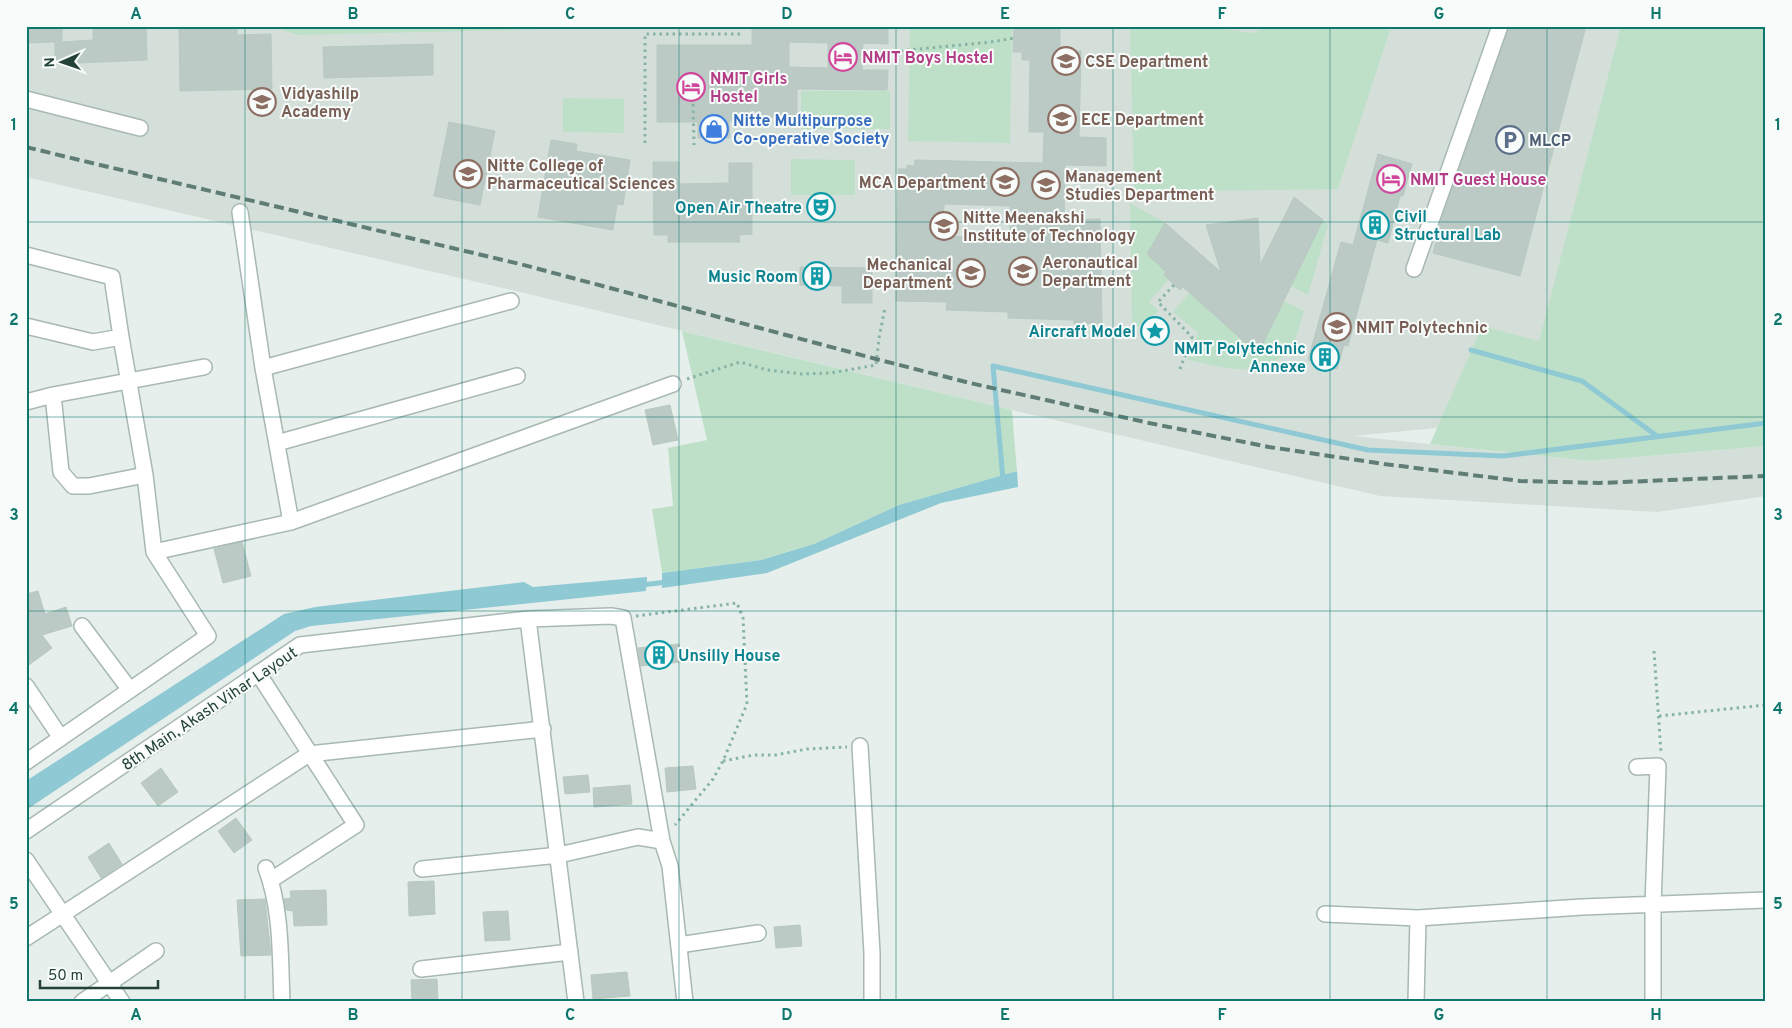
<svg xmlns="http://www.w3.org/2000/svg" width="1792" height="1028" font-family="Overpass,sans-serif">
<style>
.built{fill:#d4dfda}
.green{fill:#bfe0c8}
.water{fill:#8ec9d4}
.lines{fill:none;stroke-linecap:round;stroke-linejoin:round}
.stream{stroke:#8ec9d4;stroke-width:5}
.building{fill:#bbcac4;stroke:#b8c9c2;fill-rule:evenodd}
.minor-casing{stroke:#a8b8b2;stroke-width:18}
.path{stroke:#86b3a5;stroke-width:3;stroke-dasharray:2.5 4;stroke-linecap:butt}
.minor{stroke:#fff;stroke-width:15}
.rail{stroke:#5f7d75;stroke-width:4;stroke-dasharray:10 5;stroke-linecap:butt}
.grid{fill:none;stroke:#0f766e;stroke-width:1;stroke-opacity:0.55}
.labels{text-anchor:middle;stroke-width:4;stroke-linejoin:round;paint-order:stroke}
.hotel-label{font-size:16px;font-weight:bold;fill:#b23c85;stroke:#f7fbf9;text-anchor:start}
.education-label{font-size:16px;font-weight:bold;fill:#785e54;stroke:#f7fbf9;text-anchor:start}
.shop-label{font-size:16px;font-weight:bold;fill:#366cbe;stroke:#f7fbf9;text-anchor:start}
.service-label{font-size:16px;font-weight:bold;fill:#4e5e75;stroke:#f7fbf9;text-anchor:start}
.culture-label{font-size:16px;font-weight:bold;fill:#0d838f;stroke:#f7fbf9;text-anchor:end}
.street-label{font-size:16px;fill:#24423a;stroke:#f7fbf9}
.neatline{fill:none;stroke:#0f766e;stroke-width:2}
.grid-label{font-size:16px;text-anchor:middle;font-weight:bold;fill:#0f766e}
</style>
<rect width="100%" height="100%" fill="#e6efeb"/>
<path class="built" d="M26 26H1766V396L1354 436 1590 461 1766 446V496L1657 512 1380 496 1012 410 520 292 26 177Z"/>
<path class="green" d="M271 26H558L551 29 298 35Z
M910 26H1012L1010 143 908 141Z
M1130 26H1203L1253 33 1266 26H1369L1390 30 1338 189 1134 192Z
M1621 26H1766V446L1590 461 1430 444 1482 326 1539 341Z
M801 91H890V129H801Z
M563 98 624 99V133L563 132Z
M791 159 855 160V195H791Z
M1130 203 1165 223 1147 254 1166 272 1164 275 1169 279 1149 302 1159 311 1132 331Z
M1323 220 1328 225 1308 295 1291 286Z
M1190 292 1284 301 1304 311C1301 320 1299 332 1294 341 1271 383 1225 368 1188 360L1198 333 1173 312Z
M682 331 1012 410 1017 471 899 505 814 544 761 560 662 573 652 509 673 506 668 448 707 440Z"/>
<path class="water" d="M1017 471 1018 487 941 503 767 573 662 588V573L761 560 814 544 899 505Z
M647 577 646 591 311 626 295 631 26 810V781L284 614 315 607 524 582 533 587Z"/>
<g class="lines">
<path class="stream" d="M1471 350 1582 381 1657 436
M1003 480 993 366 1368 450 1503 456 1766 423
M641 585 668 582"/>
</g>
<path class="building" d="M26 26H62V42L93 40V26H146L147 60 55 64V42L26 43Z
M179 26H237V35L271 34 272 89 180 91Z
M752 26H888V44L863 43 862 70H888L887 90 797 89V121H776V117H758V113H732V121H729L730 138H698V122H657V45H752ZM789 42 828 43V68L789 67Z
M1014 26H1060V51H1081L1079 137 1106 138V166L1065 165 1064 220 1100 219 1102 323 1074 324V320L1008 318V312L946 310 947 302 896 301 898 169H907V165L914 166 915 160 1043 163 1044 132H1029L1030 60H1022V52H1013ZM944 204 1010 206V238L943 236Z
M1509 26H1586L1520 276 1433 253 1443 215Z
M433 44V75L324 78 323 47Z
M449 122 495 131 480 205 434 196Z
M551 140 577 144 576 151 630 160 623 205 617 204 613 230 538 217Z
M1378 154 1412 164 1403 196H1400L1388 243 1377 240 1348 346 1344 345 1337 369 1308 360 1341 242 1353 245Z
M653 162H679V184L729 183V163H752V234L739 235 740 242H668V235H654Z
M1294 197 1323 220 1258 354 1183 287 1180 290 1174 285 1164 275 1166 272 1147 254 1165 223 1221 272 1206 225 1258 218 1260 265Z
M800 267 872 268V303H842V286L800 285Z
M670 405 678 440 653 445 645 410Z
M242 542 251 576 223 583 214 549Z
M38 591 45 614 66 607 72 626 42 635 52 648 26 667V594Z
M679 644 681 662 641 666 638 648Z
M693 766 696 789 667 792 665 768Z
M161 768 178 792 158 806 141 783Z
M588 775 590 792 565 794 563 777Z
M630 785 632 804 594 807 593 788Z
M236 818 252 840 234 853 218 831Z
M109 843 122 864 101 878 88 857Z
M434 881 435 914 409 916 408 882Z
M326 890 327 925 294 926 293 911 286 910 284 899 291 898 290 891Z
M265 899 271 955 241 956 237 900Z
M508 911 510 940 485 941 483 912Z
M800 925 802 946 776 948 774 927Z
M627 972 630 996 593 999 591 975Z
M437 979 438 1002H412L411 980Z"/>
<g class="lines">
<defs>
<path id="minor" d="M26 99 140 128
M240 212 263 368 291 522
M26 255 112 277 121 337 145 475 154 552 208 636 26 762
M1414 269 1500 26
M26 326 93 342 121 337
M263 368 511 301
M53 395 61 472 73 486H89L145 475
M26 402 53 395 204 367
M277 443 517 376
M154 552 291 522 673 384
M528 619 576 1002
M82 626 130 690
M258 673 356 825 271 880
M26 686 61 738
M860 746 872 953V1002
M1637 767 1658 766 1653 905V1002
M26 831 300 645 528 619 611 616 623 618 662 841 670 866 685 1002
M26 860 122 1002
M266 868C282 910 280 957 282 1002
M422 869 559 855 638 837 662 841
M1325 914 1418 918 1582 907 1766 900
M26 938 309 754 543 729
M679 945 758 933
M421 969 570 952
M82 1002 156 951
M1416 1002 1418 918"/>
</defs>
<use href="#minor" class="minor-casing"/>
<path class="path" d="M1246 26H1254
M868 54 991 42 1014 38
M693 104 694 145
M645 143V34H743
M1174 285 1158 302 1192 337 1180 369
M687 379 740 362 767 370 802 374 831 373 876 365 879 338 885 308
M636 616 737 603 743 618 747 704 723 761 713 779 675 825
M1654 651 1661 753
M1659 716 1766 705
M723 761 754 755H776L807 749 847 747"/>
<use href="#minor" class="minor"/>
<path class="rail" d="M26 147 96 164 520 264 876 359 970 383 1149 423 1269 447 1384 464 1520 481 1599 483 1766 476"/>
</g>
<path class="grid" d="M245 26V1002M462 26V1002M679 26V1002M896 26V1002M1113 26V1002M1330 26V1002M1547 26V1002M26 222H1766M26 417H1766M26 611H1766M26 806H1766"/>
<defs>
<symbol id="hotel-ring" viewBox="-11 -11 22 22"><circle r="9.5" fill="#f7fbf9" stroke="#d1479c" stroke-width="1.5"/><path d="M-6-4.5h1.5V1H6V5H4.5V3h-9V5H-6ZM-4 0a1.8 1.8 0 1 1 3.6 0ZM.5 0V-2.5h3Q6-2.5 6 0Z" fill="#d1479c"/></symbol>
<symbol id="university-ring" viewBox="-11 -11 22 22"><circle r="9.5" fill="#f7fbf9" stroke="#8d6e63" stroke-width="1.5"/><path d="M0-5L7-2L0 1L-7-2ZM-4 1L0 2.5L4 1V4Q0 6-4 4Z" fill="#8d6e63"/></symbol>
<symbol id="school-ring" viewBox="-11 -11 22 22"><circle r="9.5" fill="#f7fbf9" stroke="#8d6e63" stroke-width="1.5"/><path d="M0-5L7-2L0 1L-7-2ZM-4 1L0 2.5L4 1V4Q0 6-4 4Z" fill="#8d6e63"/></symbol>
<symbol id="shop-ring" viewBox="-11 -11 22 22"><circle r="9.5" fill="#f7fbf9" stroke="#3f7fe0" stroke-width="1.5"/><path d="M-5-2.5h2.3a2.7 3.5 0 0 1 5.4 0H5L5.5 6h-11ZM-1.5-2.5h3a1.5 2.3 0 0 0-3 0Z" fill="#3f7fe0"/></symbol>
<symbol id="parking-ring" viewBox="-11 -11 22 22"><circle r="9.5" fill="#f7fbf9" stroke="#5c6f8a" stroke-width="1.5"/><path d="M-3.5-5.5H1a3.5 3.5 0 0 1 0 7H-1V5.5H-3.5ZM-1-3.4V-.6H.8a1.4 1.4 0 0 0 0-2.8Z" fill="#5c6f8a"/></symbol>
<symbol id="theatre-ring" viewBox="-11 -11 22 22"><circle r="9.5" fill="#f7fbf9" stroke="#0f9aa8" stroke-width="1.5"/><path d="M-5-5.5Q0-4 5-5.5V0Q5 5 0 6Q-5 5-5 0ZM-3.3-2.5H-1v1.5H-3.3ZM1-2.5H3.3v1.5H1ZM-2.8 1Q0 5.5 2.8 1Z" fill="#0f9aa8"/></symbol>
<symbol id="building-ring" viewBox="-11 -11 22 22"><circle r="9.5" fill="#f7fbf9" stroke="#0f9aa8" stroke-width="1.5"/><path d="M-4-6H4V6H1V3H-1V6H-4ZM-2.5-4.3h1.7v1.8h-1.7ZM.8-4.3h1.7v1.8H.8ZM-2.5-1h1.7V.8h-1.7ZM.8-1h1.7V.8H.8Z" fill="#0f9aa8"/></symbol>
<symbol id="sight-ring" viewBox="-11 -11 22 22"><circle r="9.5" fill="#f7fbf9" stroke="#0f9aa8" stroke-width="1.5"/><path d="M0-6L1.8-2.2L6-1.7L2.9 1.2L3.7 5.4L0 3.3L-3.7 5.4L-2.9 1.2L-6-1.7L-1.8-2.2Z" fill="#0f9aa8"/></symbol>
</defs>
<g fill-rule="evenodd">
<use href="#hotel-ring" x="827" y="41" width="32" height="32"/>
<use href="#university-ring" x="1050" y="45" width="32" height="32"/>
<use href="#hotel-ring" x="675" y="71" width="32" height="32"/>
<use href="#school-ring" x="246" y="86" width="32" height="32"/>
<use href="#university-ring" x="1046" y="103" width="32" height="32"/>
<use href="#shop-ring" x="698" y="113" width="32" height="32"/>
<use href="#parking-ring" x="1494" y="124" width="32" height="32"/>
<use href="#university-ring" x="452" y="158" width="32" height="32"/>
<use href="#hotel-ring" x="1375" y="163" width="32" height="32"/>
<use href="#university-ring" x="989" y="166" width="32" height="32"/>
<use href="#university-ring" x="1030" y="169" width="32" height="32"/>
<use href="#theatre-ring" x="805" y="191" width="32" height="32"/>
<use href="#building-ring" x="1359" y="209" width="32" height="32"/>
<use href="#university-ring" x="928" y="210" width="32" height="32"/>
<use href="#university-ring" x="1007" y="255" width="32" height="32"/>
<use href="#university-ring" x="955" y="257" width="32" height="32"/>
<use href="#building-ring" x="801" y="260" width="32" height="32"/>
<use href="#university-ring" x="1321" y="311" width="32" height="32"/>
<use href="#sight-ring" x="1139" y="315" width="32" height="32"/>
<use href="#building-ring" x="1309" y="341" width="32" height="32"/>
<use href="#building-ring" x="643" y="639" width="32" height="32"/>
</g>
<g class="labels">
<g class="hotel-label">
<text x="862" y="63">NMIT Boys Hostel</text>
<text x="710" y="84">NMIT Girls<tspan x="710" dy="18">Hostel</tspan></text>
<text x="1410" y="185">NMIT Guest House</text>
</g>
<g class="education-label">
<text x="1085" y="67">CSE Department</text>
<text x="281" y="99">Vidyashilp<tspan x="281" dy="18">Academy</tspan></text>
<text x="1081" y="125">ECE Department</text>
<text x="487" y="171">Nitte College of<tspan x="487" dy="18">Pharmaceutical Sciences</tspan></text>
<text x="1065" y="182">Management<tspan x="1065" dy="18">Studies Department</tspan></text>
<text x="986" y="188" text-anchor="end">MCA Department</text>
<text x="963" y="223">Nitte Meenakshi<tspan x="963" dy="18">Institute of Technology</tspan></text>
<text x="1042" y="268">Aeronautical<tspan x="1042" dy="18">Department</tspan></text>
<text x="952" y="270" text-anchor="end">Mechanical<tspan x="952" dy="18">Department</tspan></text>
<text x="1356" y="333">NMIT Polytechnic</text>
</g>
<g class="shop-label">
<text x="733" y="126">Nitte Multipurpose<tspan x="733" dy="18">Co-operative Society</tspan></text>
</g>
<g class="service-label">
<text x="1529" y="146">MLCP</text>
</g>
<g class="culture-label">
<text x="802" y="213">Open Air Theatre</text>
<text x="1394" y="222" text-anchor="start">Civil<tspan x="1394" dy="18">Structural Lab</tspan></text>
<text x="798" y="282">Music Room</text>
<text x="1136" y="337">Aircraft Model</text>
<text x="1306" y="354">NMIT Polytechnic<tspan x="1306" dy="18">Annexe</tspan></text>
<text x="678" y="661" text-anchor="start">Unsilly House</text>
</g>
<g class="street-label">
<text transform="translate(209 708) rotate(-34)" y="6">8th Main, Akash Vihar Layout</text>
</g>
</g>
<rect width="1792" height="1028" fill="none" stroke="#f7fbf9" stroke-width="55"/>
<g transform="translate(62 62) rotate(268)" stroke="#f7fbf9" stroke-width="4" paint-order="stroke">
<path d="M0-4L9 19L0 12L-9 19Z" fill="#24423a"/>
<text y="-8" font-size="14" font-weight="bold" text-anchor="middle" fill="#24423a">N</text>
</g>
<path d="M40 980v8h118v-8" fill="none" stroke="#24423a" stroke-width="2.5"/>
<text x="48" y="980" font-size="15" fill="#24423a" stroke="#f7fbf9" stroke-width="4" paint-order="stroke">50 m</text>
<rect x="28" y="28" width="1736" height="972" class="neatline"/>
<g class="grid-label">
<text x="136" y="19">A</text>
<text x="353" y="19">B</text>
<text x="570" y="19">C</text>
<text x="787" y="19">D</text>
<text x="1005" y="19">E</text>
<text x="1222" y="19">F</text>
<text x="1439" y="19">G</text>
<text x="1656" y="19">H</text>
<text x="14" y="130">1</text>
<text x="1778" y="130">1</text>
<text x="14" y="325">2</text>
<text x="1778" y="325">2</text>
<text x="14" y="520">3</text>
<text x="1778" y="520">3</text>
<text x="14" y="714">4</text>
<text x="1778" y="714">4</text>
<text x="14" y="909">5</text>
<text x="1778" y="909">5</text>
<text x="136" y="1020">A</text>
<text x="353" y="1020">B</text>
<text x="570" y="1020">C</text>
<text x="787" y="1020">D</text>
<text x="1005" y="1020">E</text>
<text x="1222" y="1020">F</text>
<text x="1439" y="1020">G</text>
<text x="1656" y="1020">H</text>
</g>
</svg>
